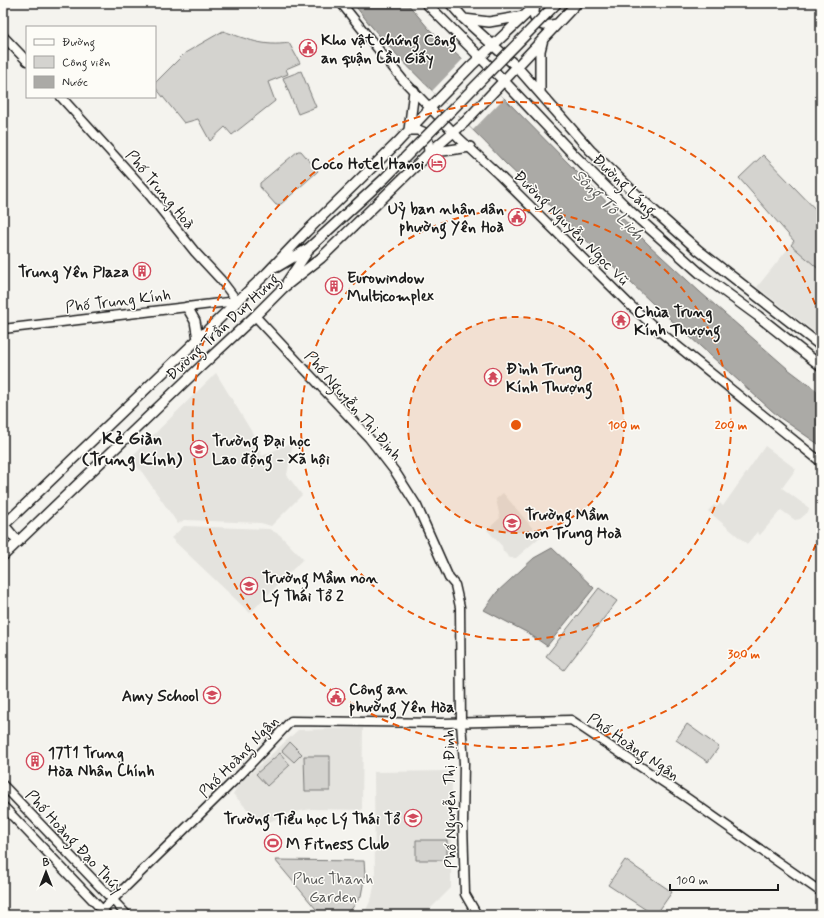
<svg xmlns="http://www.w3.org/2000/svg" width="824" height="918" font-family="Mynerve,sans-serif">
<style>
.built{fill:#e4e3de}
.green{fill:#d4d3cf;stroke:#787876}
.water{fill:#abaaa6;stroke:#72716f}
.pier{fill:#f4f3ee}
.lines{fill:none;stroke-linecap:round;stroke-linejoin:round}
.secondary-casing{stroke:#1c1c1c;stroke-width:11}
.primary-casing{stroke:#1c1c1c;stroke-width:12}
.secondary{stroke:#fdfcf7;stroke-width:8}
.primary{stroke:#fdfcf7;stroke-width:9}
.primary-bridge-casing{stroke:#1c1c1c;stroke-width:12;stroke-linecap:butt}
.primary-bridge{stroke:#fdfcf7;stroke-width:9}
.ring{fill:none;stroke:#e8590c;stroke-width:2;stroke-dasharray:7 5}
.labels{text-anchor:middle;stroke-width:3;stroke-linejoin:round;paint-order:stroke}
.poi-label{font-size:16px;font-weight:bold;fill:#1c1c1c;stroke:#fdfcf7;text-anchor:start}
.street-label{font-size:16px;fill:#1c1c1c;stroke:#fdfcf7}
.park-label{font-size:16px;fill:#5c5c5b;stroke:#fdfcf7}
.water-label{font-size:17px;font-style:italic;fill:#5c5c5a;stroke:#fdfcf7}
.quarter-label{font-size:18px;font-weight:bold;fill:#1c1c1c;stroke:#fdfcf7}
.centre{fill:#e8590c;stroke:#fdfcf7;stroke-width:2}
.ring-label{font-size:12px;text-anchor:middle;font-weight:bold;fill:#e8590c;stroke:#fdfcf7;stroke-width:3;stroke-linejoin:round;paint-order:stroke}
</style>
<rect width="100%" height="100%" fill="#f4f3ee"/>
<filter id="ink" filterUnits="userSpaceOnUse"><feTurbulence type="fractalNoise" baseFrequency=".025" numOctaves="2"/><feDisplacementMap in="SourceGraphic" scale="8" xChannelSelector="R" yChannelSelector="G"/><feConvolveMatrix kernelMatrix="1 2 1 2 8 2 1 2 1" color-interpolation-filters="sRGB"/></filter>
<g filter="url(#ink)">
<path class="built" d="M791 245 821 271V337L757 287Z
M216 373 253 434 262 456 293 442 287 475 302 495 271 526 261 523 184 520 178 524 142 472 129 459Z
M765 446 796 469 782 488 809 508 808 512 800 519 795 520 781 510 760 535 757 532 747 544 708 511 714 505 717 507 720 503 723 506Z
M503 493 540 537 516 558H510L503 551 502 546 487 530 500 518 496 499Z
M184 526 269 529 280 535 303 559 250 613 171 538Z
M363 728 362 810 311 809 290 813 262 825 233 794 239 784 298 730Z
M452 771 451 888 424 915H361L367 908 372 897 375 880 374 772Z"/>
<path class="green" d="M223 31C247 39 263 47 289 43L300 63 286 69 288 74 268 82 275 101 232 135 225 127 210 141 198 119 184 123 155 87V83L185 53Z
M301 71 316 107 298 114 283 78Z
M298 151H301L318 171 281 204 276 205 260 187V183Z
M763 155 821 215V271L791 245 794 241 739 178Z
M599 588 617 601 564 670 546 656Z
M687 724 719 747 708 762 676 740Z
M290 742 302 754 294 762 282 751Z
M280 753 290 765 267 786 256 774Z
M304 756H330V791H305Z
M416 840H447V860H416Z
M275 860 364 861 365 874 361 896 347 915H321Z
M625 860 672 892 656 915H654L608 885Z"/>
<path class="water" d="M353 3H407L429 29 504 98 649 245 700 292 788 369 821 394V446L779 417 651 302 505 163C455 109 397 63 353 3Z
M552 548 594 588 547 646 528 633 484 610 497 592 534 558Z"/>
<path class="pier" d="M463 59 477 72 479 71 504 98 473 130 459 116 457 117 444 105 446 104 432 91Z"/>
<g class="lines">
<defs>
<path id="secondary" d="M341 3 403 80 460 139 499 175 630 305 659 331 821 462
M3 36 27 61
M255 316 369 438 396 473 417 506 449 578 455 585 460 607 461 723 464 763 463 822 465 894 477 915
M3 329 237 301 221 280 195 252 147 192 61 97
M3 785 127 915
M3 806 107 915
M97 915 241 774 291 721 442 723 571 720 687 798 821 892"/>
<path id="primary" d="M426 3 504 81 572 153 630 211 702 275 758 316 821 366
M450 3 464 19 517 67 590 150 641 199 698 250 821 346
M535 6C531 22 540 28 556 24
M464 19 489 22 524 16
M540 93V51L543 39
M409 130 414 91
M409 130H418L425 133 428 141 429 153
M429 153 470 147
M277 267 309 248
M287 282 308 251
M187 307 195 321 198 339
M4 525 18 542
M3 526 267 273 306 232 398 142 430 108 471 66 538 3
M3 556 196 371 255 316 283 288 321 258 429 153 465 122 577 3"/>
</defs>
<use href="#secondary" class="secondary-casing"/>
<use href="#primary" class="primary-casing"/>
<use href="#secondary" class="secondary"/>
<use href="#primary" class="primary"/>
<defs>
<path id="primary-bridge" d="M309 248 384 179 557 3"/>
</defs>
<use href="#primary-bridge" class="primary-bridge-casing"/>
<use href="#primary-bridge" class="primary-bridge"/>
</g>
</g>
<circle cx="516" cy="425" r="108" fill="#e8590c" fill-opacity=".12"/>
<g class="ring">
<circle cx="516" cy="425" r="108"/>
<circle cx="516" cy="425" r="215"/>
<path d="M820 533A323 323 0 1 1 820 317"/>
</g>
<defs>
<symbol id="civic-ring" viewBox="-11 -11 22 22"><circle r="9.5" fill="#fdfcf7" stroke="#d1495b" stroke-width="1.5"/><path d="M-.6-6.5H3V-4.5H.6V-3L4-1V1h2V6H-6V1h2V-1L-.6-3ZM-1.2 2.5V6h2.4V2.5Z" fill="#d1495b"/></symbol>
<symbol id="hotel-ring" viewBox="-11 -11 22 22"><circle r="9.5" fill="#fdfcf7" stroke="#d1495b" stroke-width="1.5"/><path d="M-6-4.5h1.5V1H6V5H4.5V3h-9V5H-6ZM-4 0a1.8 1.8 0 1 1 3.6 0ZM.5 0V-2.5h3Q6-2.5 6 0Z" fill="#d1495b"/></symbol>
<symbol id="building-ring" viewBox="-11 -11 22 22"><circle r="9.5" fill="#fdfcf7" stroke="#d1495b" stroke-width="1.5"/><path d="M-4-6H4V6H1V3H-1V6H-4ZM-2.5-4.3h1.7v1.8h-1.7ZM.8-4.3h1.7v1.8H.8ZM-2.5-1h1.7V.8h-1.7ZM.8-1h1.7V.8H.8Z" fill="#d1495b"/></symbol>
<symbol id="temple-ring" viewBox="-11 -11 22 22"><circle r="9.5" fill="#fdfcf7" stroke="#d1495b" stroke-width="1.5"/><path d="M0-6L5-2H3V0L6.5 2.5H4V6H1.5V3h-3V6H-4V2.5H-6.5L-3 0V-2H-5Z" fill="#d1495b"/></symbol>
<symbol id="university-ring" viewBox="-11 -11 22 22"><circle r="9.5" fill="#fdfcf7" stroke="#d1495b" stroke-width="1.5"/><path d="M0-5L7-2L0 1L-7-2ZM-4 1L0 2.5L4 1V4Q0 6-4 4Z" fill="#d1495b"/></symbol>
<symbol id="school-ring" viewBox="-11 -11 22 22"><circle r="9.5" fill="#fdfcf7" stroke="#d1495b" stroke-width="1.5"/><path d="M0-5L7-2L0 1L-7-2ZM-4 1L0 2.5L4 1V4Q0 6-4 4Z" fill="#d1495b"/></symbol>
<symbol id="stadium-ring" viewBox="-11 -11 22 22"><circle r="9.5" fill="#fdfcf7" stroke="#d1495b" stroke-width="1.5"/><path d="M0-5a6.5 5 0 1 0 0 10a6.5 5 0 1 0 0-10ZM-3.5-1.8h7v3.6h-7Z" fill="#d1495b"/></symbol>
</defs>
<g fill-rule="evenodd">
<use href="#civic-ring" x="298" y="38" width="20" height="20"/>
<use href="#hotel-ring" x="427" y="153" width="20" height="20"/>
<use href="#civic-ring" x="507" y="207" width="20" height="20"/>
<use href="#building-ring" x="132" y="261" width="20" height="20"/>
<use href="#building-ring" x="324" y="276" width="20" height="20"/>
<use href="#temple-ring" x="611" y="310" width="20" height="20"/>
<use href="#temple-ring" x="483" y="367" width="20" height="20"/>
<use href="#university-ring" x="189" y="439" width="20" height="20"/>
<use href="#school-ring" x="502" y="513" width="20" height="20"/>
<use href="#school-ring" x="239" y="576" width="20" height="20"/>
<use href="#school-ring" x="202" y="685" width="20" height="20"/>
<use href="#civic-ring" x="326" y="687" width="20" height="20"/>
<use href="#building-ring" x="25" y="751" width="20" height="20"/>
<use href="#school-ring" x="403" y="808" width="20" height="20"/>
<use href="#stadium-ring" x="263" y="833" width="20" height="20"/>
</g>
<g class="labels">
<g class="poi-label">
<text x="321" y="45">Kho vật chứng Công<tspan x="321" dy="18">an quận Cầu Giấy</tspan></text>
<text x="424" y="169" text-anchor="end">Coco Hotel Hanoi</text>
<text x="504" y="214" text-anchor="end">Uỷ ban nhân dân<tspan x="504" dy="18">phường Yên Hoà</tspan></text>
<text x="129" y="277" text-anchor="end">Trung Yên Plaza</text>
<text x="347" y="283">Eurowindow<tspan x="347" dy="18">Multicomplex</tspan></text>
<text x="634" y="317">Chùa Trung<tspan x="634" dy="18">Kính Thượng</tspan></text>
<text x="506" y="374">Đình Trung<tspan x="506" dy="18">Kính Thượng</tspan></text>
<text x="212" y="446">Trường Đại học<tspan x="212" dy="18">Lao động - Xã hội</tspan></text>
<text x="525" y="520">Trường Mầm<tspan x="525" dy="18">non Trung Hoà</tspan></text>
<text x="262" y="583">Trường Mầm non<tspan x="262" dy="18">Lý Thái Tổ 2</tspan></text>
<text x="349" y="694">Công an<tspan x="349" dy="18">phường Yên Hòa</tspan></text>
<text x="199" y="701" text-anchor="end">Amy School</text>
<text x="48" y="758">17T1 Trung<tspan x="48" dy="18">Hòa Nhân Chính</tspan></text>
<text x="400" y="824" text-anchor="end">Trường Tiểu học Lý Thái Tổ</text>
<text x="286" y="849">M Fitness Club</text>
</g>
<g class="street-label">
<text transform="translate(625 184) rotate(44)" y="6">Đường Láng</text>
<text transform="translate(161 189) rotate(50)" y="6">Phố Trung Hoà</text>
<text transform="translate(572 227) rotate(45)" y="6">Đường Nguyễn Ngọc Vũ</text>
<text transform="translate(118 300) rotate(-7)" y="6">Phố Trung Kính</text>
<text transform="translate(222 326) rotate(-43)" y="6">Đường Trần Duy Hưng</text>
<text transform="translate(354 405) rotate(49)" y="6">Phố Nguyễn Thị Định</text>
<text transform="translate(634 746) rotate(34)" y="6">Phố Hoàng Ngân</text>
<text transform="translate(238 756) rotate(-46)" y="6">Phố Hoàng Ngân</text>
<text transform="translate(449 799) rotate(-91)" y="6">Phố Nguyễn Thị Định</text>
<text transform="translate(75 841) rotate(47)" y="6">Phố Hoàng Đạo Thúy</text>
</g>
<g class="park-label">
<text x="333" y="884">Phuc Thanh<tspan x="333" dy="18">Garden</tspan></text>
</g>
<g class="water-label">
<text transform="translate(609 204) rotate(45)" y="6">Sông Tô Lịch</text>
</g>
<g class="quarter-label">
<text x="132" y="444">Kẻ Giàn<tspan x="132" dy="21">(Trung Kính)</tspan></text>
</g>
</g>
<circle cx="516" cy="425" r="6" class="centre"/>
<g class="ring-label">
<text x="624" y="429">100 m</text>
<text x="731" y="429">200 m</text>
<text x="744" y="658">300 m</text>
</g>
<rect width="824" height="918" fill="none" stroke="#fdfcf7" stroke-width="16"/>
<rect x="8" y="8" width="808" height="902" fill="none" stroke="#1c1c1c" stroke-width="1.5" filter="url(#ink)"/>
<rect x="26" y="26" width="130" height="72" fill="#fdfcf7" stroke="#a3a29f"/>
<rect x="34" y="39" width="20" height="6" fill="#fdfcf7" stroke="#a3a29f"/>
<text x="62" y="46" font-size="12" fill="#1c1c1c">Đường</text>
<rect x="34" y="56" width="20" height="12" fill="#d4d3cf" stroke="#a3a29f"/>
<text x="62" y="66" font-size="12" fill="#1c1c1c">Công viên</text>
<rect x="34" y="76" width="20" height="12" fill="#abaaa6" stroke="#a3a29f"/>
<text x="62" y="86" font-size="12" fill="#1c1c1c">Nước</text>
<g transform="translate(46 872)" stroke="#fdfcf7" stroke-width="3" paint-order="stroke">
<path d="M0-3L7 15L0 10L-7 15Z" fill="#1c1c1c"/>
<text y="-6" font-size="11" font-weight="bold" text-anchor="middle" fill="#1c1c1c">B</text>
</g>
<path d="M670 884v6h108v-6" fill="none" stroke="#1c1c1c" stroke-width="2"/>
<text x="676" y="884" font-size="12" fill="#1c1c1c" stroke="#fdfcf7" stroke-width="3" paint-order="stroke">100 m</text>
</svg>
